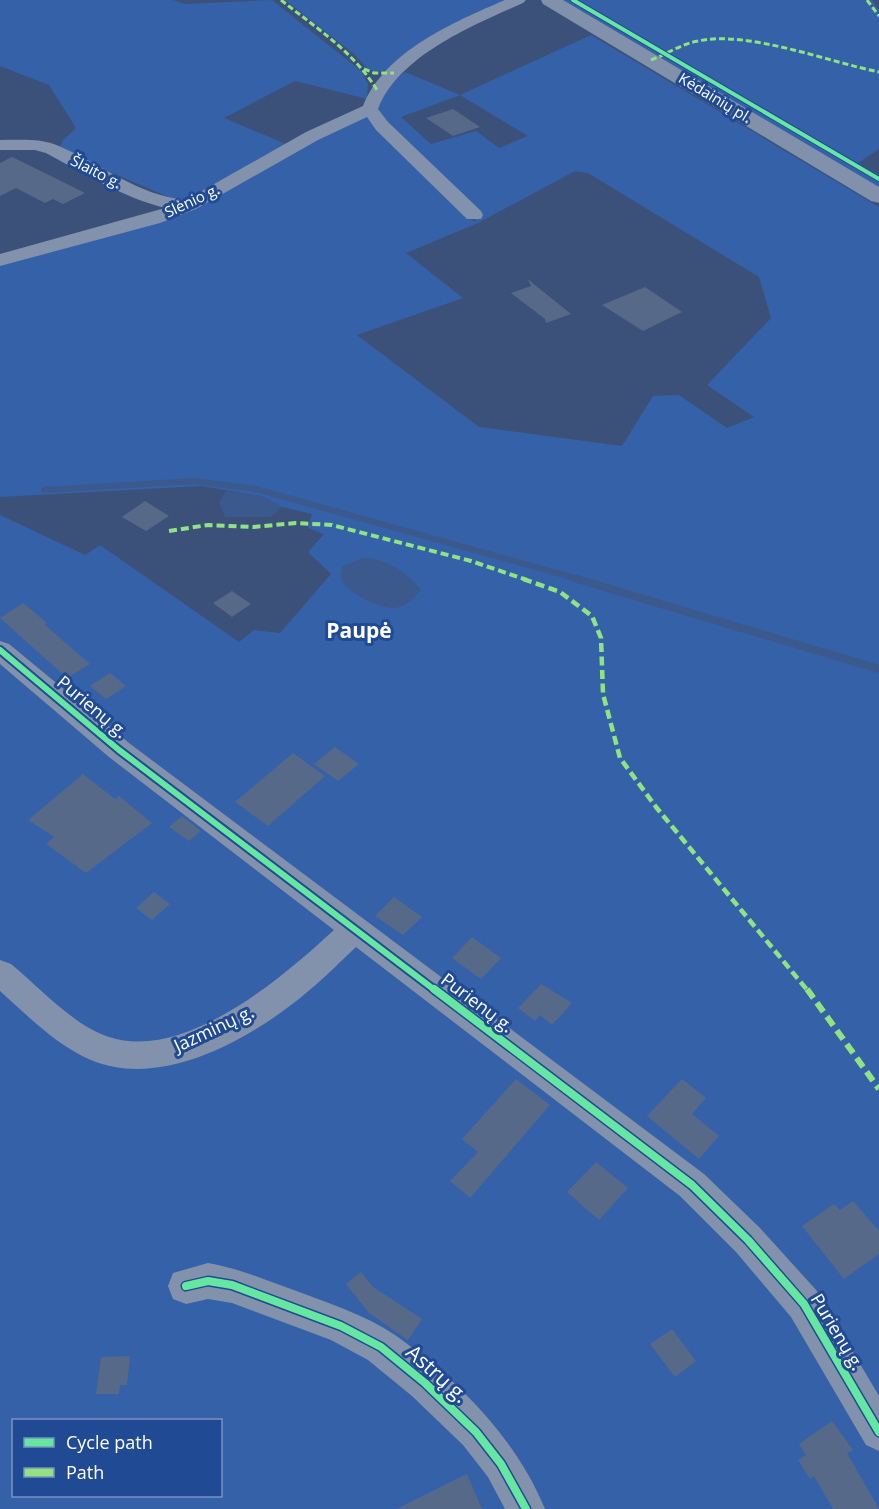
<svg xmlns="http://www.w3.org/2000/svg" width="879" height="1509" font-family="'Open Sans',sans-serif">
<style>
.green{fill:#3561a9;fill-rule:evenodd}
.water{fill:#3b598d}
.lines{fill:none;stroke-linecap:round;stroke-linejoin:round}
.stream-far1{stroke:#3b598d;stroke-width:6}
.stream{stroke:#3b598d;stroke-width:8}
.building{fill:#576988}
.street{fill:#8392ac;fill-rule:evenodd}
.primary{fill:#8291ab;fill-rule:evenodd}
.quiet-far3{stroke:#91e382;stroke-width:3;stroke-dasharray:6 3;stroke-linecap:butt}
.quiet-far2{stroke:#91e382;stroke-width:4;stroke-dasharray:8 4;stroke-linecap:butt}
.quiet-far1{stroke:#91e382;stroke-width:4.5;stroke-dasharray:9 4.5;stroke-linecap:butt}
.quiet{stroke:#91e382;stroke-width:6;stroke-dasharray:11 6;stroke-linecap:butt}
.cycleway-far2-casing{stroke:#204a94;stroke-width:6}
.cycleway-far1-casing{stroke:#204a94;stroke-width:10}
.cycleway-casing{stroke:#204a94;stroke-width:11}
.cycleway-far2{stroke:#66e7a1;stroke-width:4}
.cycleway-far1{stroke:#66e7a1;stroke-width:6}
.cycleway{stroke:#66e7a1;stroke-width:8}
.labels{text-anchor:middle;stroke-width:6;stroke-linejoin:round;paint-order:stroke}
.far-street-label{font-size:15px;fill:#fff;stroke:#204a94}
.street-label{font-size:18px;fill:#fff;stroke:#204a94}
.quarter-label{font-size:21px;font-weight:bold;fill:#fff;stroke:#204a94}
.near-street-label{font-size:21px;fill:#fff;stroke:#204a94}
</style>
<rect width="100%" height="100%" fill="#3b5179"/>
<path class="green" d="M0 0H173L185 4 272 0 361 71 368 84 367 99 295 81 224 118 286 144 368 114 467 217 476 222 474 215 383 123 376 110 389 85 405 72 460 95 591 35 879 207V1509H0V515L85 555 100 545 239 642 254 630 280 633 331 574 308 552 324 534 308 528 312 514 282 507 261 496 201 486 0 497V255L166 218 171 198 84 161 60 146 63 140 76 128 49 85 0 66ZM460 95 528 136 499 148 476 131 431 144 401 117ZM575 171 588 173 759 277 771 318 707 385 754 417 727 428 679 395 653 396 622 446 479 427 357 335 463 298 406 253 478 223ZM14 1420H220V1496H14Z
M285 0H510L388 71H374L367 68 355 55Z
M562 0H872L879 10V149L858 163 879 175V188Z"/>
<path class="water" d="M226 491 261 496 282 507 271 517H225L219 502Z
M363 558C386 558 409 573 421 590 414 599 406 607 394 608 382 609 350 594 344 584 340 578 341 572 343 566Z"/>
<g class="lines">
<path class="stream-far1" d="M44 490 193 481 256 489 582 580"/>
<path class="stream" d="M577 579 879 669"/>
</g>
<path class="building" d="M453 109 480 127 453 136 426 118Z
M12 157 57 179 85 193 63 204 53 199 45 203 16 188 0 196V163Z
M528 279 535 285 571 314 546 323 545 319 511 293 531 286Z
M645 287 682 312 643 331 602 305Z
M145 501 169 516 146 531 122 517Z
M232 591 251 604 232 617 213 603Z
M23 603 47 623 45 625 90 664 67 678 0 618Z
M110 673 126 686 106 699 90 686Z
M335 747 359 764 338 781 314 764Z
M293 753 325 776 268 826 235 802Z
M83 774 115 799 119 796 152 823 86 873 46 844 54 837 28 820Z
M182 816 201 831 189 841 169 827Z
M154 892 170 904 152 920 136 908Z
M394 897 422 917 403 935 375 916Z
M472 937 501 958 481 979 452 958Z
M541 984 572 1003 552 1025 540 1015 535 1021 518 1008Z
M516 1079 550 1105 470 1198 450 1181 478 1152 462 1139Z
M682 1079 706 1098 692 1114 719 1136 699 1159 647 1116Z
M596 1162 628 1188 599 1220 567 1192Z
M853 1201 879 1231V1254L844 1279 802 1226 834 1204 840 1210Z
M361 1272 373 1287 422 1319 408 1340 369 1313 346 1284Z
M672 1329 696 1361 675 1377 650 1344Z
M130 1356 127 1385H120L119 1394H96L101 1357Z
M832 1421 853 1450 847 1453 879 1509H833L814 1476 810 1479 798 1460 806 1455 799 1444Z
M467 1474 482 1509H397Z"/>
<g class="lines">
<path class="street" d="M505 0H526L523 3C474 25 399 55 378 109L388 122 481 211 483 215 481 219H467L376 130 367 117 318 140 196 209 160 223 0 266V254L165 208C122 197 85 174 46 153L35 150H0V140C20 140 41 138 59 146 103 165 137 195 186 200L306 132 363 106C385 51 454 22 505 0Z
M0 641 9 644 129 743 704 1174 760 1228 817 1291 879 1396V1451L866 1445 791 1317 736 1252 680 1196 356 947C335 967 314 988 291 1005 239 1045 157 1088 91 1060 56 1045 28 1016 0 991V960L11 964C39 987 74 1026 109 1037 185 1062 283 977 334 930L109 757 0 664Z
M208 1263C237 1268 263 1279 291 1289 325 1302 364 1314 395 1335 457 1379 516 1438 545 1509H505L488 1477 463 1445 412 1396 368 1360 331 1340 232 1303 208 1299 186 1304 173 1299 168 1286 173 1273Z"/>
<path class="primary" d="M541 0H563L879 187V203L871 201 543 4Z"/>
<path class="quiet-far3" d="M281 0C316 28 353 51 377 90
M867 0 879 16
M651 60C667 54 681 44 698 41 747 30 829 62 879 72
M364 69 374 73H394"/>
<path class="quiet-far2" d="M169 531 208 525 253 527 296 523 332 525 471 561 527 580"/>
<path class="quiet-far1" d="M523 579 560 592 592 616 601 638 603 694 620 758 656 807 808 991"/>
<path class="quiet" d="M807 989 879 1089"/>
<defs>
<path id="cycleway-far2" d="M573 0 879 179"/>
<path id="cycleway-far1" d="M0 650 119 750 436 991"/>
<path id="cycleway" d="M434 989 692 1185 748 1240 804 1304 879 1432
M186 1286 208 1281 232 1285 341 1326 381 1347 425 1383 476 1432 501 1464 526 1509"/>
</defs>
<use href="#cycleway-far2" class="cycleway-far2-casing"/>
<use href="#cycleway-far1" class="cycleway-far1-casing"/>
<use href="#cycleway" class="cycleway-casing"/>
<use href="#cycleway-far2" class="cycleway-far2"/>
<use href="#cycleway-far1" class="cycleway-far1"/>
<use href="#cycleway" class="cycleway"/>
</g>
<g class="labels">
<g class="far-street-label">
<text transform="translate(715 98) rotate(31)" y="5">Kėdainių pl.</text>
<text transform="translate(96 172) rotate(27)" y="5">Šlaito g.</text>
<text transform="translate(192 201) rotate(-25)" y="5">Slėnio g.</text>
</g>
<g class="street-label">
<text transform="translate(92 707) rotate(40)" y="6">Purienų g.</text>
<text transform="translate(477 1003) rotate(37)" y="6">Purienų g.</text>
<text transform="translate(214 1029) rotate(-25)" y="6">Jazminų g.</text>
<text transform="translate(837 1332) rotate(59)" y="6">Purienų g.</text>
</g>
<g class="quarter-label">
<text x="359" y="638">Paupė</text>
</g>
<g class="near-street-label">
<text transform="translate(437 1374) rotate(42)" y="7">Astrų g.</text>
</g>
</g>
<rect x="12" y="1419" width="210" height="78" fill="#204a94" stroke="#7992bf" stroke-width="1.5"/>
<rect x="24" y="1438" width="30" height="9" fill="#66e7a1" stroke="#7992bf" stroke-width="1.5"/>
<text x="66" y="1449" font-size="18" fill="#ffffff">Cycle path</text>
<rect x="24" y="1468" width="30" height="9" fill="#91e382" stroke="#7992bf" stroke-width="1.5"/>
<text x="66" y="1479" font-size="18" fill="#ffffff">Path</text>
</svg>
